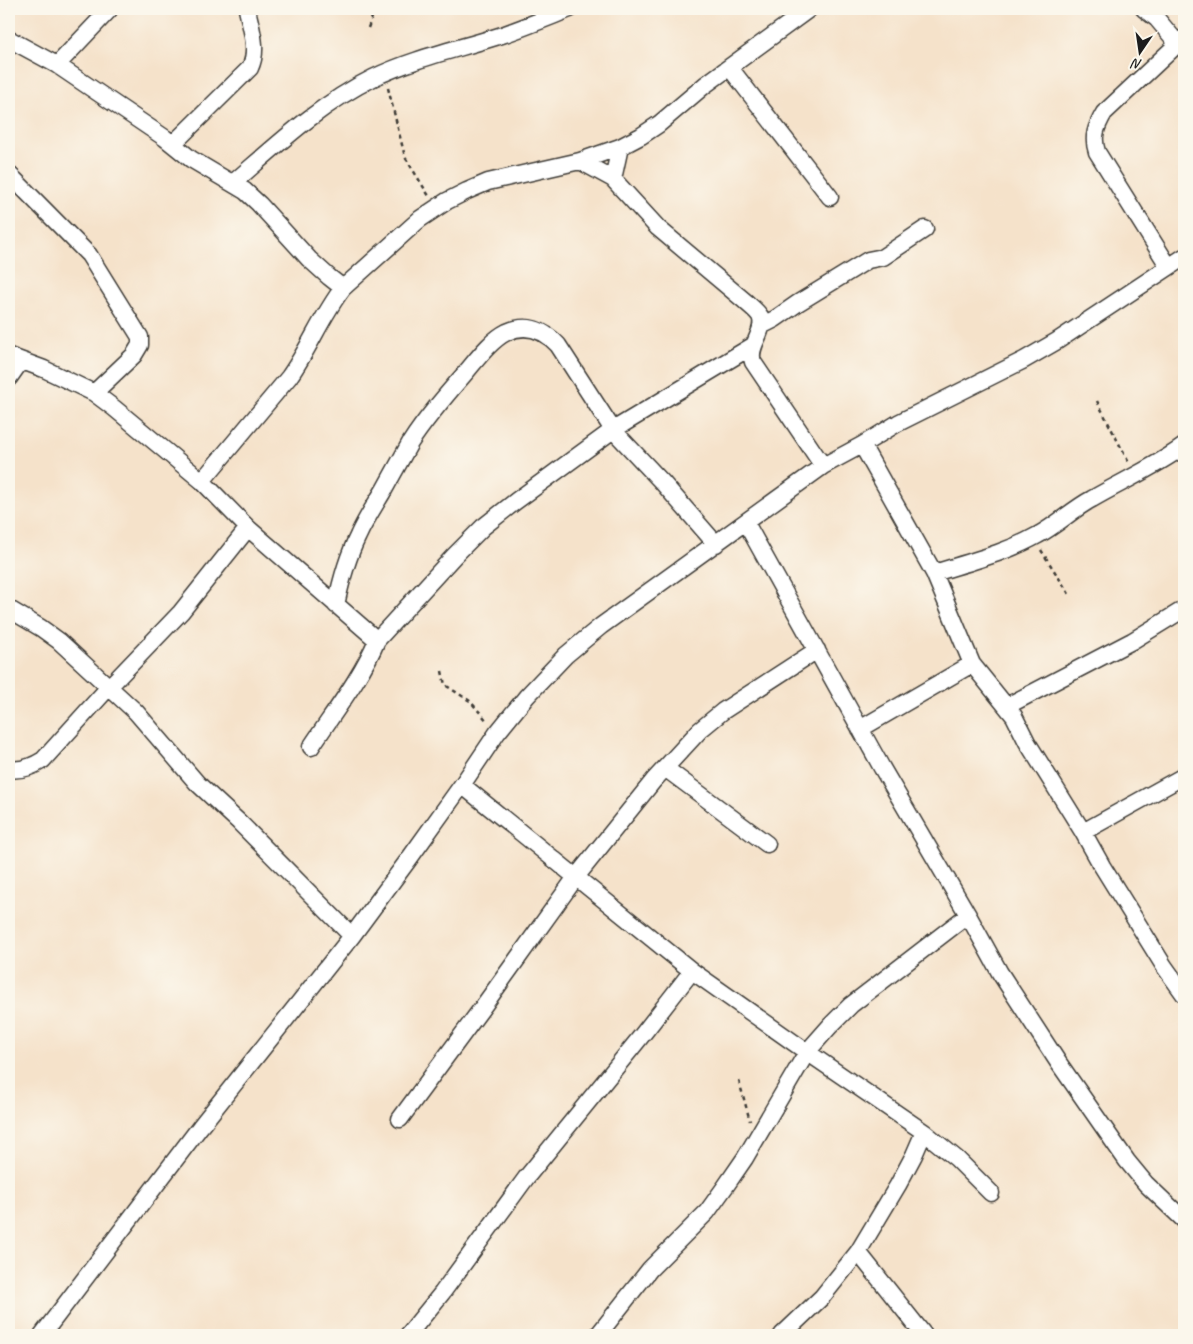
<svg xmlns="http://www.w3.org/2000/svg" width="1193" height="1344" font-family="Caveat,sans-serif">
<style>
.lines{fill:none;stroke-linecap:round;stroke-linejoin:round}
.minor-casing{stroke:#3d3a36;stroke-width:19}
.path{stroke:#3d3a36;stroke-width:2.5;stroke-dasharray:4 4;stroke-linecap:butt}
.minor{stroke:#fff;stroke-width:16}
</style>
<rect width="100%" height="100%" fill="#fbf7ec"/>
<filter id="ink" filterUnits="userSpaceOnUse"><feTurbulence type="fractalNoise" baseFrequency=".02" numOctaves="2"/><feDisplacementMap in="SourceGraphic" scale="10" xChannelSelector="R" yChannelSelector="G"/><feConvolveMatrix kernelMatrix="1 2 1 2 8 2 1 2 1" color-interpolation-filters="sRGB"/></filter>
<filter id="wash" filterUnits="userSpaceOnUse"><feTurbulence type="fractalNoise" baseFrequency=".0096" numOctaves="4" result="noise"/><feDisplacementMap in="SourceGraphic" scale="20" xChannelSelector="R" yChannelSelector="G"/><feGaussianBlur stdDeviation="1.12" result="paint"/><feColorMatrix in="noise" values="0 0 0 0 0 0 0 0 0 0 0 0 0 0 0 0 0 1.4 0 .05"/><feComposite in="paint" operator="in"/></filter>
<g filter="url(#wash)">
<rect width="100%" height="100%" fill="#f5e2ca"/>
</g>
<g filter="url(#ink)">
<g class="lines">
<defs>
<path id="minor" d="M1144 9 1157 19 1178 44
M9 39 57 65 165 138 191 159 245 191 259 204 309 259 329 277 343 288C322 315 309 349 289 377L202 481
M57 65 110 9
M730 68 830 197
M173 144 250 68C259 49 251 29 247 9
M580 161 613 179 658 228 746 302C750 306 757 311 760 316 767 331 747 346 753 362L823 466
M9 174 89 255 140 337V345L134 355 94 393
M613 179 620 147
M233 183C277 145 320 104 373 78 414 58 459 49 502 35 525 27 547 18 570 9
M1169 267 1097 152C1092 137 1096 127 1104 113L1184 38
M343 288 420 219 447 201 467 191 488 182 580 161 620 147 641 136 659 124 705 85 809 9
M761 326 775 319 798 303 868 260 883 257 925 229
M9 356 44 369 94 393 114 408 202 481 248 528 377 640C361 678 334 712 311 747
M9 378 21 361
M862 445 934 573 972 664 1014 716 1027 742 1083 832 1102 866 1164 966 1184 994
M746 523 882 768 968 915 1000 973 1058 1062 1127 1161 1146 1184 1184 1220
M934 573C969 562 1006 553 1038 535 1057 525 1073 509 1092 499 1123 481 1155 467 1184 446
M336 605C341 581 347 558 358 536 365 520 375 505 384 490 393 474 401 459 410 443 426 418 447 394 467 371 478 358 491 340 507 332 527 323 544 330 558 345L613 430 754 345
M9 609 41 628 59 641 136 712 197 783 239 822 352 936
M377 640 454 556 483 527 516 501 613 430 662 482 716 544
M1007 706 1132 641 1184 609
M860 729 972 664
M665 768 767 844
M9 769C22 771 32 767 43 760L109 687 181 612 248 528
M462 785 692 971 807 1052 924 1132 957 1159 991 1193
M1083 832 1184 776
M400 1119 482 1008 576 877 654 780 700 730 723 711 817 650
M858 1252 924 1335
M42 1335 200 1127 352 936 409 859 462 785 497 733 527 696 566 655 601 626 823 466 862 445 898 423 1024 360 1057 341 1184 257
M408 1335 442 1293 526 1178 639 1039 692 971
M598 1335 650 1269 707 1212 725 1187 745 1158 807 1052 830 1026 851 1005 968 915
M782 1335 822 1297 858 1252 898 1185 914 1155 924 1132"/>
</defs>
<use href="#minor" class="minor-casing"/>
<path class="path" d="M368 28 375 9
M388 88 405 157 429 196
M1097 401 1129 463
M1041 550 1071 597
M442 671 445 685 470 701 488 722
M739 1081 750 1121
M236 1335H237"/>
<use href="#minor" class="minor"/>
</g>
</g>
<rect width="1193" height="1344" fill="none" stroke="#fbf7ec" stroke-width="30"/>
<g transform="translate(1140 52) rotate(193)" stroke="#fbf7ec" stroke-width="4" paint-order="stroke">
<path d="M0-4L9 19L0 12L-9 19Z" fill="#1c1c1c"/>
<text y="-8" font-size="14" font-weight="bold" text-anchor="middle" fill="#1c1c1c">N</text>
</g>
</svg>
